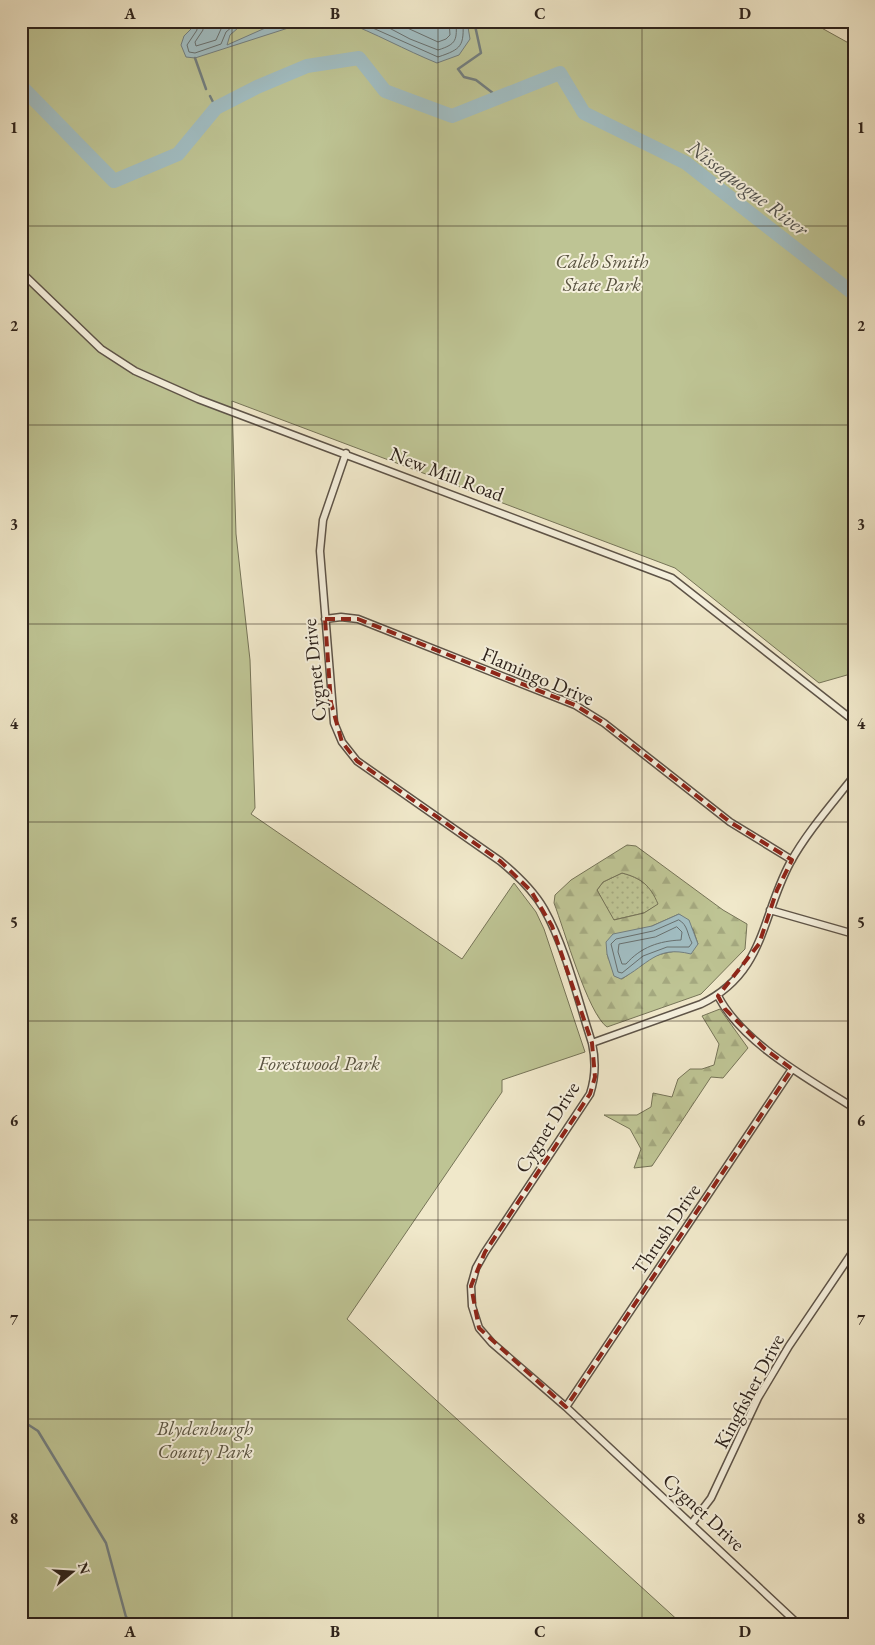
<svg xmlns="http://www.w3.org/2000/svg" width="875" height="1645" font-family="'EB Garamond',serif">
<style>
.grass{fill:url(#grass-dots);stroke:#767458}
.forest{fill:url(#forest-firs);stroke:#767458;fill-rule:evenodd}
.green{fill:#bec494;stroke:#767458}
.water{fill:#a1bdc2;stroke:#737f80}
.lines{fill:none;stroke-linecap:round;stroke-linejoin:round}
.shore{stroke:#68706f;stroke-width:1}
.stream{stroke:#737f80;stroke-width:2.5}
.river{stroke:#a1bdc2;stroke-width:14}
.minor-casing{stroke:#5e5448;stroke-width:9}
.primary-casing{stroke:#2e231c;stroke-width:12}
.minor{stroke:#f5f0dd;stroke-width:6}
.primary{stroke:#f0e8ca;stroke-width:10}
.marked{fill:none;stroke:#8f2418;stroke-width:4;stroke-dasharray:10 6;stroke-linejoin:round}
.grid{fill:none;stroke:#2e231c;stroke-width:1;stroke-opacity:0.55}
.labels{text-anchor:middle;stroke-width:4;stroke-linejoin:round;paint-order:stroke}
.park-label{font-size:20px;font-style:italic;fill:#595340;stroke:#f5f0dd}
.street-label{font-size:20px;fill:#2e231c;stroke:#f5f0dd}
.water-label{font-size:21px;font-style:italic;fill:#50514e;stroke:#f5f0dd}
.neatline{fill:none;stroke:#2e231c;stroke-width:2}
.grid-label{font-size:16px;text-anchor:middle;font-weight:bold;fill:#2e231c}
</style>
<defs>
<pattern id="grass-dots" width="8" height="8" patternUnits="userSpaceOnUse" patternTransform="scale(1.25)"><rect width="8" height="8" fill="#bec494"/><path d="M2 2h.1M6 6h.1" fill="none" stroke="#a4a87f" stroke-width="1.8" stroke-linecap="round"/></pattern>
<pattern id="forest-firs" width="22" height="20" patternUnits="userSpaceOnUse" patternTransform="scale(1.25)"><rect width="22" height="20" fill="#bec494"/><path d="M5 1l3.5 6h-7zM16 11l3.5 6h-7z" fill="#a4a87f"/></pattern>
</defs>
<rect width="100%" height="100%" fill="#f0e8ca"/>
<filter id="stains"><feTurbulence type="fractalNoise" baseFrequency=".004" numOctaves="4"/><feColorMatrix values="0 0 0 0 .2 0 0 0 0 .09 0 0 0 0 .02 0 0 0 .5 -.17"/></filter>
<radialGradient id="worn" r=".72"><stop offset=".6" stop-color="#630" stop-opacity="0"/><stop offset="1" stop-color="#630" stop-opacity=".3"/></radialGradient>
<path class="grass" d="M622 873C641 878 650 885 659 904L644 913 613 920 597 890 603 882Z"/>
<path class="forest" d="M627 845 636 846 723 910 747 924 745 949 701 994 607 1027C588 1014 564 929 554 903L555 895 571 880ZM622 873C641 878 650 885 658 904L644 913 614 920 597 890 603 882ZM679 914 693 929 698 944C680 953 665 950 646 960 637 965 631 974 622 979L615 976 607 954 652 926Z
M720 1009 748 1048 723 1078 711 1077 652 1166 634 1168 641 1149 630 1129 604 1115H637L651 1107 653 1093 672 1097 678 1079 690 1069H702L714 1065 719 1044 702 1016Z"/>
<path class="green" d="M21 21H809L854 46V673L819 683 675 568 232 401 236 534 250 660 255 808 251 814 462 959 514 883 536 912 544 929 585 1052 502 1080V1092L347 1319 682 1624H21Z"/>
<path class="water" d="M191 21H246L230 35 227 45 281 21H310L195 58 186 57 181 45 184 36 192 28Z
M343 21H467L470 39 459 55 437 63C405 50 375 33 343 21Z
M679 914 689 920 698 944 691 954C656 945 648 965 621 979L614 976 607 954 606 942 613 934 652 926Z"/>
<g class="lines">
<path class="shore" d="M196 21 197 30 187 45 189 52 195 53 221 44 226 32 239 21
M202 21 203 30 195 42 196 46 216 40 221 29 229 21
M357 21 438 57C462 49 464 46 463 21
M376 21 410 39 438 50C457 44 457 40 456 21
M392 21 438 42 446 39 450 35 449 21
M679 920C688 925 687 934 692 943L689 947H667L643 956 622 973 618 972 611 944 616 939 653 931Z
M677 927 682 932 681 940C659 941 641 947 626 964H622L618 952 619 944 655 937Z"/>
<path class="stream" d="M474 21 481 53 458 69 464 77 476 80 498 97
M195 58 206 89
M210 96 216 108
M21 1420 38 1431 106 1543 126 1617 136 1624"/>
<path class="river" d="M21 86 114 181 178 154 216 108 257 87 307 66 359 58 385 91 452 116 560 73 584 113 686 163 854 294"/>
<defs>
<path id="minor" d="M21 272 101 349 135 371 198 399 672 578 854 721
M346 453 323 520 320 551 334 723 342 742 357 761 500 861C517 875 533 890 544 909 566 948 578 1000 592 1043 596 1061 596 1076 590 1094L485 1252 476 1268 471 1286 472 1306 479 1328 492 1343 566 1407 798 1624
M325 619 341 617 358 619 575 705 604 723 730 822 792 860
M770 910 854 934
M718 996C743 1044 809 1079 854 1108
M592 1043 701 1004C765 973 761 917 790 863 807 832 832 804 854 776
M566 1407 792 1069
M692 1523 711 1498 758 1398 789 1346 854 1250"/>
<path id="primary" d="M853 21 854 22"/>
</defs>
<use href="#minor" class="minor-casing"/>
<use href="#primary" class="primary-casing"/>
<use href="#minor" class="minor"/>
<use href="#primary" class="primary"/>
</g>
<path class="marked" d="M325 619H358L575 705 604 723 730 822 792 860 777 890 759 944 718 996 725 1009 765 1049 792 1069 566 1407 479 1328 471 1286 485 1252 590 1094 595 1077 592 1043 552 926 531 891 500 861 357 761 342 742 331 703Z"/>
<path class="grid" d="M232 21V1624M438 21V1624M642 21V1624M21 226H854M21 425H854M21 624H854M21 822H854M21 1021H854M21 1220H854M21 1419H854"/>
<g class="labels">
<g class="park-label">
<text x="602" y="268">Caleb Smith<tspan x="602" dy="23">State Park</tspan></text>
<text x="319" y="1070">Forestwood Park</text>
<text x="205" y="1435">Blydenburgh<tspan x="205" dy="23">County Park</tspan></text>
</g>
<g class="street-label">
<text transform="translate(447 474) rotate(21)" y="7">New Mill Road</text>
<text transform="translate(314 670) rotate(-96)" y="7">Cygnet Drive</text>
<text transform="translate(538 676) rotate(23)" y="7">Flamingo Drive</text>
<text transform="translate(547 1127) rotate(-58)" y="7">Cygnet Drive</text>
<text transform="translate(666 1229) rotate(-56)" y="7">Thrush Drive</text>
<text transform="translate(749 1391) rotate(-62)" y="7">Kingfisher Drive</text>
<text transform="translate(704 1512) rotate(43)" y="7">Cygnet Drive</text>
</g>
<g class="water-label">
<text transform="translate(748 188) rotate(37)" y="7">Nissequogue River</text>
</g>
</g>
<rect width="875" height="1645" fill="none" stroke="#f0e8ca" stroke-width="55"/>
<g transform="translate(72 1572) rotate(72)" stroke="#f5f0dd" stroke-width="4" paint-order="stroke">
<path d="M0-4L9 19L0 12L-9 19Z" fill="#2e231c"/>
<text y="-8" font-size="14" font-weight="bold" text-anchor="middle" fill="#2e231c">N</text>
</g>
<rect x="28" y="28" width="820" height="1590" class="neatline"/>
<g class="grid-label">
<text x="130" y="19">A</text>
<text x="335" y="19">B</text>
<text x="540" y="19">C</text>
<text x="745" y="19">D</text>
<text x="14" y="133">1</text>
<text x="861" y="133">1</text>
<text x="14" y="331">2</text>
<text x="861" y="331">2</text>
<text x="14" y="530">3</text>
<text x="861" y="530">3</text>
<text x="14" y="729">4</text>
<text x="861" y="729">4</text>
<text x="14" y="928">5</text>
<text x="861" y="928">5</text>
<text x="14" y="1126">6</text>
<text x="861" y="1126">6</text>
<text x="14" y="1325">7</text>
<text x="861" y="1325">7</text>
<text x="14" y="1524">8</text>
<text x="861" y="1524">8</text>
<text x="130" y="1637">A</text>
<text x="335" y="1637">B</text>
<text x="540" y="1637">C</text>
<text x="745" y="1637">D</text>
</g>
<rect width="100%" height="100%" filter="url(#stains)"/>
<rect width="100%" height="100%" fill="url(#worn)"/>
</svg>
